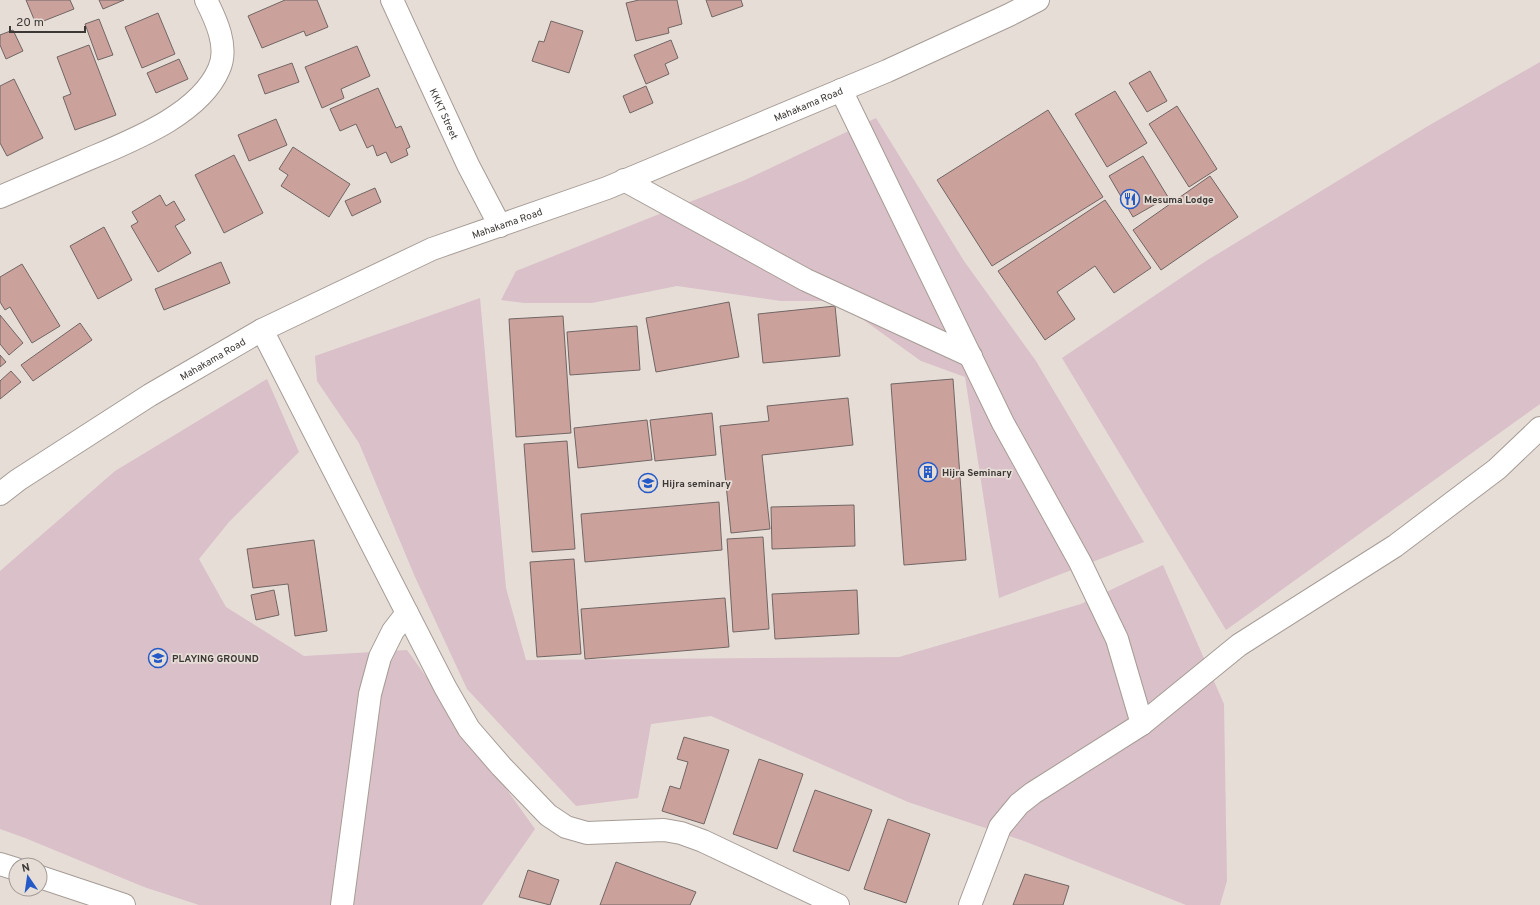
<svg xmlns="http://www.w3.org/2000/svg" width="1540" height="905" font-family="Overpass,sans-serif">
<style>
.green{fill:#d9c0c9}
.building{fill:#cba19c;stroke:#716664}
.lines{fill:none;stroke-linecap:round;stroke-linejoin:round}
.minor-casing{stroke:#a69c96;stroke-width:24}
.minor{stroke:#fff;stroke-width:22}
.labels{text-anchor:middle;stroke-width:3.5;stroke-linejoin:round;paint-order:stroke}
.street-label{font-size:10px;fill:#3c3835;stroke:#e7ddd7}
.poi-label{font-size:10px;font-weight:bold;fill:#3c3835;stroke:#e7ddd7;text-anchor:start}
</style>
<rect width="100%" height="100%" fill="#e7ddd7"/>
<path class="green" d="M1540 62V404L1226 630 1062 358 1206 261 1428 126Z
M876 118 964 261 1036 361 1144 542 999 598 965 377 921 361 837 301H781L677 286 592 303H525L501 300 516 271 745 180Z
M480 298 506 588 526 660 899 657 1081 604 1163 565 1224 704 1227 881 1220 905H1186L1024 841 908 802 711 716 651 724 638 798 576 806 467 689 415 577 359 443 317 381 315 356Z
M267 379 299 452 229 522 199 559 226 607 304 656 407 650 535 829 482 905H199L144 887 25 838 0 829V571L115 471Z"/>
<path class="building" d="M26 0H70L74 9 36 24Z
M99 0H124L103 9Z
M285 0H317L328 27 306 36 304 31 262 48 248 16Z
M639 0H677L682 24 668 28 669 33 636 41 626 3Z
M706 0H741L743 6 712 17Z
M158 13 175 54 142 68 125 27Z
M99 19 113 55 98 60 85 24Z
M551 21 583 31 569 73 532 61 539 41 544 42Z
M13 30 23 51 6 59 0 45V35Z
M671 40 678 58 665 64 669 74 646 84 634 55Z
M89 45 116 115 75 130 63 97 71 94 57 57Z
M357 46 370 76 341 89 344 98 322 108 305 67Z
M179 59 188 79 156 93 147 73Z
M292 63 299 82 265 94 258 75Z
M1150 71 1167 101 1147 112 1129 83Z
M14 79 43 138 7 156 0 143V86Z
M646 86 653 103 630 113 623 96Z
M378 88 396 128 401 126 410 147 406 149 408 155 391 163 386 152 377 156 373 145 367 148 356 124 340 131 330 109Z
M1115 91 1147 143 1107 167 1075 114Z
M1177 106 1217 169 1189 187 1149 124Z
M1048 110 1103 197 992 266 937 180Z
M276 119 287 145 249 161 238 135Z
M293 147 350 184 329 217 281 186 288 175 279 169Z
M234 155 263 213 224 233 195 175Z
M1143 156 1168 197 1133 217 1109 176Z
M1210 176 1238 217 1161 270 1133 230Z
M375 188 381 202 352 216 345 201Z
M160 195 166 206 174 201 185 220 175 226 191 253 158 272 131 226 138 222 132 212Z
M1105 200 1151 268 1114 293 1095 266 1057 292 1075 319 1045 340 998 271Z
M104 227 132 280 98 299 70 246Z
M221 262 230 283 164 310 155 289Z
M22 264 60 326 32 343 10 307 5 310 0 302V277Z
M729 302 739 357 656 372 646 318Z
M835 306 840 356 763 363 758 314Z
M0 315 23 343 9 355 0 344Z
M563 316 571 433 516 437 509 319Z
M80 323 92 340 33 381 21 365Z
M637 326 640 370 570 375 567 332Z
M0 355 6 362 0 367Z
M11 371 21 382 0 399V381Z
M953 379 966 560 904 565 891 384Z
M848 398 853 445 762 455 770 529 731 533 720 426 769 421 767 406Z
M712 413 716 455 655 461 650 420Z
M647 420 652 460 578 468 574 428Z
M567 441 575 549 532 552 524 444Z
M719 502 722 550 585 562 581 514Z
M854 505 855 546 772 549 771 507Z
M763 537 769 629 733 632 727 539Z
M314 540 327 631 295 636 288 584 253 588 247 549Z
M574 559 581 654 537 657 530 562Z
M274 590 279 615 256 620 251 595Z
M857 590 859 634 775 639 772 594Z
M725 598 729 647 585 659 581 609Z
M684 737 729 750 704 824 662 811 670 786 680 789 688 762 677 759Z
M759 759 803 774 777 849 733 834Z
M815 790 872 810 849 871 793 851Z
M888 819 930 834 906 903 864 889Z
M616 862 696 892 690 905H600Z
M528 870 559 880 550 905 519 897Z
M1025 874 1069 886 1063 905H1013Z"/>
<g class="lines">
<defs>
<g id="minor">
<path id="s1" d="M392 0 468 165 500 226"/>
<path d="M841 90 1003 423 1080 562 1117 639 1142 724"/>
<path d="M624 180 806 280 971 356"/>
<path d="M0 197C28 185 56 173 84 161 128 142 199 116 219 69 229 47 216 20 206 0"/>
<path d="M262 330 445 687 469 729 501 766 548 815 566 827 587 833 664 830 681 833 703 841 838 905"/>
<path id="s2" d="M0 494 18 480 150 395 262 330 432 249 607 188 887 71 1009 15 1038 0"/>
<path d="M0 864 16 869"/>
<path d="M40 877 124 905"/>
<path d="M342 905 370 694 380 657 393 631 407 613"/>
<path d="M970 905 1000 827 1019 804 1033 793 1142 724 1239 645 1395 546 1497 469 1540 428"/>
</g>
</defs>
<use href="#minor" class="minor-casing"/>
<use href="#minor" class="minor"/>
</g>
<defs>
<symbol id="restaurant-ring" viewBox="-11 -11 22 22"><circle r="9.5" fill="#e7ddd7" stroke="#245ac7" stroke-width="1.5"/><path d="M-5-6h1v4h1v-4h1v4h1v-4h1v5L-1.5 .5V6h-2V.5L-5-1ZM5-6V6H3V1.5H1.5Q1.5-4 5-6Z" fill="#245ac7"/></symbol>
<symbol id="building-ring" viewBox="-11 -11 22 22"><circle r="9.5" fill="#e7ddd7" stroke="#245ac7" stroke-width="1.5"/><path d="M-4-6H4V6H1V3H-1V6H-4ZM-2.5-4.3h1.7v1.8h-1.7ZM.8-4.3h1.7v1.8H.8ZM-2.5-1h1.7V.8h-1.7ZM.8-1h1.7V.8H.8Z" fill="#245ac7"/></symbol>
<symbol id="school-ring" viewBox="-11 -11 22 22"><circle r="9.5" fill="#e7ddd7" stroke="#245ac7" stroke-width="1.5"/><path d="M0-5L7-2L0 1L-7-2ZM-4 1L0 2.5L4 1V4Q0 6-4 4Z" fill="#245ac7"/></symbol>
</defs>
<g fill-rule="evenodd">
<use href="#restaurant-ring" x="1119" y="188" width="22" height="22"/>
<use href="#building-ring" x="917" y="461" width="22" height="22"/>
<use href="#school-ring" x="637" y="472" width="22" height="22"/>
<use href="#school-ring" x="147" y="647" width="22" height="22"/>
</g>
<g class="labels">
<g class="street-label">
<text dy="4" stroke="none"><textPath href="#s2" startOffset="901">Mahakama Road</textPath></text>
<text dy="4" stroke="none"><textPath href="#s1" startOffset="125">KKKT Street</textPath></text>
<text dy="4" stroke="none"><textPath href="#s2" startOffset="577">Mahakama Road</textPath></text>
<text dy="4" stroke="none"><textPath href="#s2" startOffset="252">Mahakama Road</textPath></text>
</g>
<g class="poi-label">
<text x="1144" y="203">Mesuma Lodge</text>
<text x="942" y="476">Hijra Seminary</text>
<text x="662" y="487">Hijra seminary</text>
<text x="172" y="662">PLAYING GROUND</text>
</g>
</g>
<g transform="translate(28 877) rotate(347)"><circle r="19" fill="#e7ddd7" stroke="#a39b96"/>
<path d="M0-3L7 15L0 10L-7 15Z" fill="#245ac7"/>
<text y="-6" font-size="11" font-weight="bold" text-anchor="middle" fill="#3c3835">N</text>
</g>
<path d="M10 26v6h75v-6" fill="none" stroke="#3c3835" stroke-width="2"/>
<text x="16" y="26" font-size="12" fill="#3c3835" stroke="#e7ddd7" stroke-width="3" paint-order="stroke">20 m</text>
</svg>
